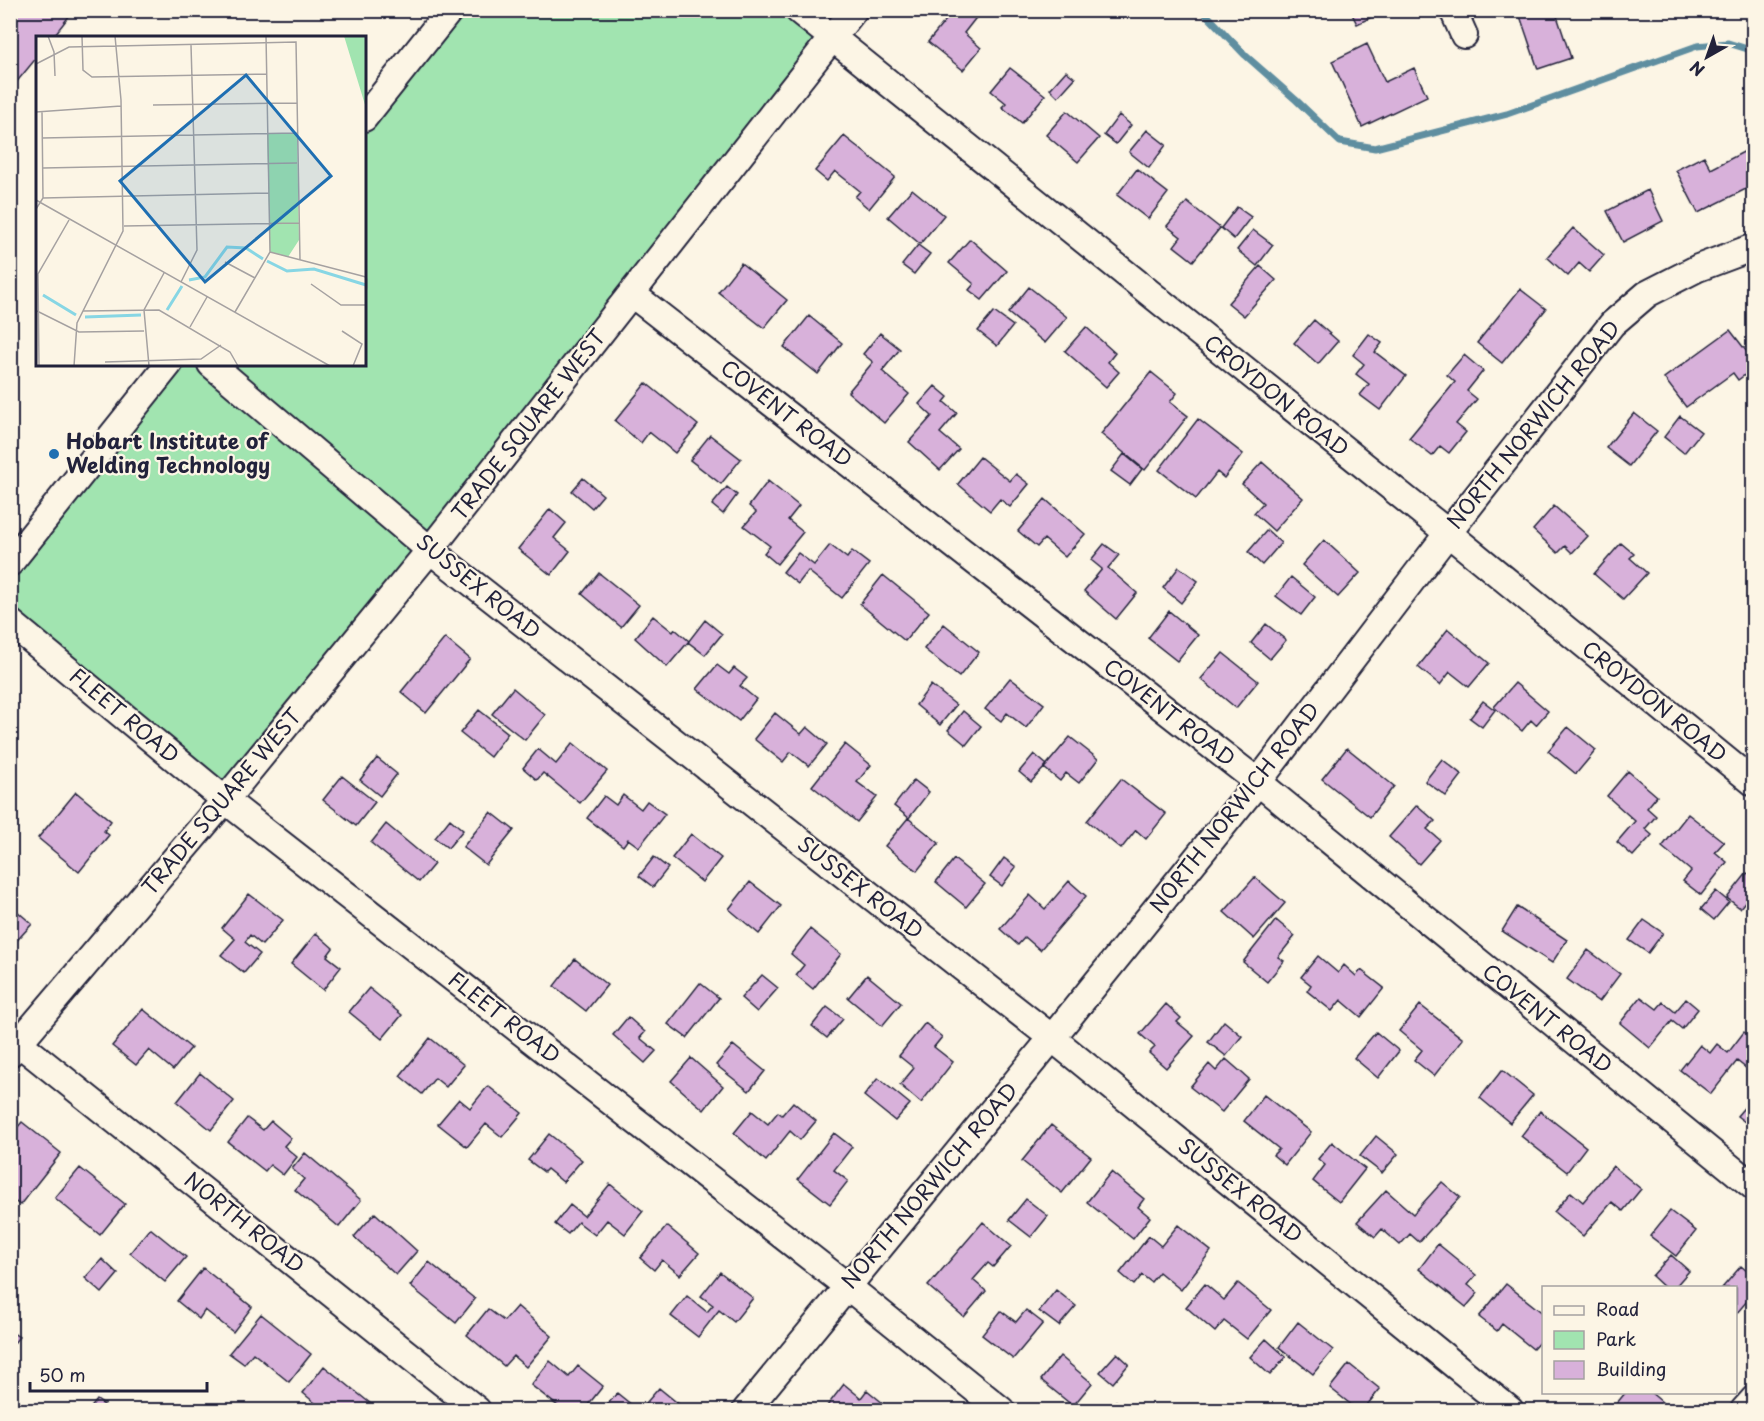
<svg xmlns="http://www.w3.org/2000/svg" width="1764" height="1421" font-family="'Playpen Sans',sans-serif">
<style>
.green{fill:#a1e4b0;stroke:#628376;stroke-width:1.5}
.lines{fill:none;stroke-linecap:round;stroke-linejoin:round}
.stream{stroke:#5f8ea0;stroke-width:7}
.building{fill:#d8b1da;stroke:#22223b;stroke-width:1.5}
.minor-casing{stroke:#22223b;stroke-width:30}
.minor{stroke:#fcf5e5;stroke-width:26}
.poi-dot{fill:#1f6fb2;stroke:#fcf5e5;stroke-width:2}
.labels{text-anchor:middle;stroke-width:4.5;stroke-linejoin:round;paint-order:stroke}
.street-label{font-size:21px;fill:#22223b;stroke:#fcf5e5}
.poi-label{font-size:21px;font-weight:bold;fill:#22223b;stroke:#fcf5e5;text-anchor:start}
.inset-river{fill:none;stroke:#87d6e4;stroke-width:3}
.inset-road{fill:none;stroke:#a5a1a1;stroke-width:1.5}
.view{fill:#1f6fb2;fill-opacity:0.15;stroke:#1f6fb2;stroke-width:3}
.inset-edge{fill:none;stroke:#22223b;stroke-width:3}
</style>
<rect width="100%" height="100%" fill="#fcf5e5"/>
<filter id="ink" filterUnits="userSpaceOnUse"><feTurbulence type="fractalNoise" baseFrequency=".0167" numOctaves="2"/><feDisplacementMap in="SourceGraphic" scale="12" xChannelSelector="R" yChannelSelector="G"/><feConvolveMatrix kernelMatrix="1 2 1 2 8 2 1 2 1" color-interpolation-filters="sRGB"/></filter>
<g filter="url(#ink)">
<path class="green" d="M449 11H854L225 800 11 622V563L169 365 364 364 365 118Z"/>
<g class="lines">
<path class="stream" d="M1202 10 1245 55 1296 100 1340 142 1375 148 1507 114 1697 46 1728 43 1754 51"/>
</g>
<path class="building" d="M10 10H74L52 38H38V56L10 90Z
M954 10H982L964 33 981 48 963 70 928 42Z
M1350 10H1387L1357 24Z
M1518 10H1555L1571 58 1538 69Z
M1367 44 1385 82 1414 68 1427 96 1362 127 1332 61Z
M1010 68 1045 95 1022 123 1002 107 1006 103 991 91Z
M1066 71 1075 78 1058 97 1050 89Z
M1067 111 1099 138 1078 162 1046 135Z
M1119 115 1131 125 1116 144 1104 135Z
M1147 130 1166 145 1149 168 1129 152Z
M844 136 895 177 869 209 855 197 860 191 835 171 827 181 815 171Z
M1753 147 1754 185 1698 213 1676 170 1704 156 1711 169Z
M1137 169 1168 193 1148 219 1117 195Z
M912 189 944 215 920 244 888 217Z
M1648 190 1663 221 1623 242 1607 211Z
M1187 202 1220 228 1193 261 1174 246 1181 237 1167 226Z
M1237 207 1251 217 1234 239 1221 228Z
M1573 228 1604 255 1589 272 1579 263 1568 276 1547 257Z
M1253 230 1273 245 1257 266 1237 250Z
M970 239 1007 271 982 300 969 290 974 284 949 263Z
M918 245 930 254 914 274 902 265Z
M741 263 787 300 764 328 718 292Z
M1260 266 1276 280 1244 316 1228 303Z
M1029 287 1067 317 1045 343 1008 313Z
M1520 289 1546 309 1502 363 1477 343Z
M994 312 1013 326 997 346 978 331Z
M1754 312V331L1747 314Z
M809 316 842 343 818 374 784 347Z
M1314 320 1338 341 1318 364 1294 343Z
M1086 327 1115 353 1108 362 1119 372 1106 387 1065 351Z
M1730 330 1754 361V368L1738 380 1733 373 1686 407 1664 378Z
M880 333 900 349 882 371 909 394 884 423 848 392 873 362 863 354Z
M1369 334 1382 343 1375 352 1406 376 1380 410 1360 395 1369 384 1356 374 1364 364 1353 355Z
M1464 355 1483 371 1467 391 1477 399 1456 424 1466 432 1449 453 1440 446 1432 456 1409 438 1455 382 1447 375Z
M1151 372 1177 393 1170 402 1188 416 1145 470 1101 434Z
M646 383 698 425 675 453 649 432 641 443 615 421Z
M935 386 948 397 944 402 957 413 940 433 959 449 940 470 909 442 932 416 919 404Z
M1634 413 1657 431 1629 466 1606 448Z
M1680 416 1701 432 1684 453 1664 437Z
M1198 419 1243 454 1224 478 1217 472 1196 499 1159 470Z
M710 435 741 459 721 484 690 460Z
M1124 454 1142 469 1130 485 1111 471Z
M980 457 1010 481 1016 474 1029 484 1010 507 1000 499 990 511 958 484Z
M1262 462 1303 498 1274 531 1254 513 1263 503 1242 484Z
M583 478 603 495 592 508 572 491Z
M768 481 799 506 788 520 803 532 777 564 764 553 770 546 744 526 756 512 749 506Z
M727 487 737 495 723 514 712 505Z
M1045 499 1085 534 1065 557 1044 539 1037 547 1018 531Z
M1554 506 1588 536 1572 553 1565 546 1558 553 1533 530Z
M550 509 566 523 554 538 570 551 551 575 518 549Z
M1267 530 1281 543 1262 565 1248 552Z
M1324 540 1360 573 1338 597 1302 565Z
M1621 543 1634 554 1630 558 1647 573 1623 599 1594 574Z
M1104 544 1119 555 1108 568 1137 593 1116 619 1084 591 1102 569 1091 560Z
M830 545 847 558 852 551 869 564 842 598 808 571 798 584 783 572 798 553 814 565Z
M1179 567 1198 581 1181 603 1163 588Z
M599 573 639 605 621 627 582 594Z
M883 575 929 612 905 641 860 604Z
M1291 577 1315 597 1301 615 1276 596Z
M1169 611 1198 635 1177 661 1148 638Z
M653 616 673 632 675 629 689 641 667 667 635 638Z
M705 620 722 634 705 655 688 642Z
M944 624 979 652 959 677 924 649Z
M1266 624 1286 640 1270 659 1251 643Z
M1448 629 1489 663 1469 687 1450 672 1440 685 1418 667Z
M445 638 470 659 426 713 401 692Z
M1223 653 1258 681 1236 708 1201 679Z
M717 665 729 674 734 668 747 678 740 686 756 699 739 721 697 689Z
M1010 678 1044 704 1026 728 1007 713 1001 721 985 709Z
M1515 683 1548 711 1536 725 1531 720 1522 731 1494 707Z
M931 685 956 705 940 725 916 705Z
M513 688 545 715 525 740 492 714Z
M1483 701 1495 710 1482 727 1470 718Z
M479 710 508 733 490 757 460 733Z
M963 711 981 726 966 745 948 730Z
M775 713 801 734 807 727 827 744 809 766 791 752 783 762 754 739Z
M1568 727 1596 750 1576 774 1548 751Z
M1070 737 1098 759 1079 783 1066 773 1060 781 1044 768Z
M573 743 607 771 580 803 543 773 537 780 523 768 538 749 556 764Z
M845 744 871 765 857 782 877 797 857 822 812 786Z
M1347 748 1394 786 1370 817 1322 779Z
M1034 754 1047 765 1031 782 1019 772Z
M377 758 397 774 380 796 360 780Z
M1442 759 1462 775 1446 796 1425 781Z
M1628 771 1657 796 1647 808 1656 816 1645 829 1652 835 1633 856 1617 842 1635 821 1607 796Z
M342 776 375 802 356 826 323 800Z
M1121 779 1166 814 1146 839 1136 830 1121 849 1087 821Z
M914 780 929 792 909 818 894 806Z
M76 792 111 821 104 831 109 835 79 872 38 838Z
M623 795 641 809 647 801 665 814 639 847 628 839 623 846 587 818 604 796 616 805Z
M1417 805 1435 821 1427 829 1440 840 1419 864 1389 837Z
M491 812 514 830 486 865 463 847Z
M1688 814 1724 842 1715 852 1727 862 1701 895 1683 881 1691 871 1662 847Z
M908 818 939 843 917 871 885 846Z
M450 819 463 830 448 848 435 838Z
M386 824 434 864 419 882 371 843Z
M691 834 721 858 702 882 672 858Z
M654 857 668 868 653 887 639 876Z
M1004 858 1016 867 1002 886 990 877Z
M954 859 985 884 966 907 936 882Z
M1747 873 1754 878V905L1747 899 1740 908 1727 898Z
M1255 877 1285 903 1254 939 1224 912Z
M1069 881 1086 896 1040 950 1025 937 1018 945 1000 929 1030 895 1045 909Z
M750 882 781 906 759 934 729 909Z
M1716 891 1729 902 1714 920 1701 909Z
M249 894 283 920 262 945 250 935 245 942 260 954 244 973 221 955 235 939 222 928Z
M10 905 32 924 10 948Z
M1517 907 1567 940 1552 963 1502 931Z
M1276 920 1295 936 1278 957 1284 961 1267 982 1243 962Z
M1644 920 1663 933 1648 953 1629 940Z
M810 929 841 954 813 989 796 975 804 965 791 954Z
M316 933 333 948 327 956 341 967 323 990 291 964Z
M1588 950 1620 974 1599 1002 1567 979Z
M1318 956 1338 973 1344 965 1356 976 1361 970 1384 988 1361 1017 1341 1000 1332 1011 1307 991 1311 985 1301 977Z
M575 959 607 985 586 1011 554 986Z
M762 975 778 988 757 1012 741 998Z
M867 975 901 1003 882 1026 848 998Z
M700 983 719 998 687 1038 668 1024Z
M369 988 402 1015 382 1039 349 1012Z
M1641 997 1657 1009 1663 1002 1675 1012 1686 999 1698 1009 1682 1029 1672 1021 1650 1048 1620 1023Z
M1166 1004 1181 1018 1177 1022 1194 1036 1166 1068 1149 1053 1155 1047 1140 1034Z
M1420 1005 1463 1039 1434 1076 1414 1060 1422 1050 1399 1031Z
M827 1007 843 1019 827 1038 812 1026Z
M143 1009 191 1048 173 1070 149 1050 136 1065 112 1046Z
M628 1017 645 1032 640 1038 656 1051 645 1063 613 1035Z
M1224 1021 1242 1036 1226 1056 1208 1042Z
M925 1023 942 1037 934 1047 953 1062 921 1103 900 1085 914 1068 899 1056Z
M1376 1032 1399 1051 1378 1078 1354 1058Z
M1744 1032 1754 1039 1752 1073 1737 1061 1711 1094 1680 1070 1700 1045 1710 1053 1717 1044 1728 1053Z
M430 1038 464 1065 446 1087 435 1078 422 1094 400 1076Z
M733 1045 765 1071 749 1091 716 1065Z
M691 1058 723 1086 704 1110 671 1081Z
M1226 1059 1249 1079 1222 1112 1190 1087 1209 1064 1216 1071Z
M1502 1070 1533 1095 1510 1123 1480 1098Z
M200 1073 234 1101 211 1130 177 1102Z
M878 1078 910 1104 895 1121 864 1096Z
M488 1086 522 1113 502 1137 486 1124 467 1147 438 1124 459 1099 470 1108Z
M1264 1095 1311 1132 1285 1165 1273 1155 1279 1149 1244 1121Z
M1754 1096V1129L1737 1116Z
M793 1102 816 1121 800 1140 790 1131 766 1161 734 1133 752 1111 768 1124 778 1112 782 1115Z
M1540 1111 1586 1147 1567 1172 1521 1136Z
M247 1118 263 1130 271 1121 291 1138 284 1146 297 1157 283 1175 270 1165 265 1171 228 1142Z
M22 1122 61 1153 20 1205 10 1198V1136Z
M1051 1125 1091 1157 1062 1193 1022 1161Z
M834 1133 852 1147 834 1170 848 1181 830 1204 798 1179Z
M549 1134 582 1160 563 1182 547 1169 544 1172 528 1160Z
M1376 1136 1398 1154 1382 1173 1360 1156Z
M1332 1142 1365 1169 1339 1202 1313 1181 1325 1165 1318 1159Z
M305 1153 361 1200 339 1227 295 1190 304 1179 292 1169Z
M1613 1166 1641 1189 1623 1211 1612 1202 1583 1236 1554 1212 1571 1192 1583 1202Z
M80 1168 125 1204 100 1235 55 1198Z
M1111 1172 1144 1199 1138 1207 1150 1217 1133 1239 1087 1202Z
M1442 1182 1460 1197 1419 1242 1410 1234 1400 1245 1382 1229 1375 1237 1357 1222 1386 1190 1413 1214Z
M610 1184 643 1211 625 1234 607 1220 595 1235 578 1222 568 1234 555 1224 570 1205 584 1216Z
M1026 1199 1048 1216 1031 1237 1009 1220Z
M1670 1211 1696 1231 1676 1256 1650 1236Z
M375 1213 417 1251 396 1275 354 1237Z
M983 1222 1011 1246 993 1267 988 1263 973 1280 986 1291 964 1317 928 1286Z
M1178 1225 1211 1251 1181 1290 1159 1272 1151 1282 1142 1275 1134 1285 1120 1273 1149 1236 1161 1246Z
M667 1226 699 1253 680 1275 662 1260 654 1270 640 1258Z
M150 1228 186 1257 165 1282 130 1253Z
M1438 1244 1476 1275 1468 1285 1478 1293 1466 1307 1419 1269Z
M1671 1255 1689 1271 1674 1288H1665L1652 1276Z
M102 1259 118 1274 102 1293 85 1278Z
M429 1262 475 1299 456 1323 410 1286Z
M1741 1266 1754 1277V1293L1736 1314V1288H1722Z
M203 1268 252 1307 233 1332 205 1310 199 1319 177 1301Z
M720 1272 753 1298 734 1322 719 1310 698 1337 671 1316 687 1296 707 1312 713 1305 701 1296Z
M1238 1283 1271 1310 1247 1339 1224 1321 1215 1332 1186 1307 1205 1284 1224 1300Z
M1506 1284 1544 1314V1337L1533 1349 1502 1324 1497 1331 1479 1317Z
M1056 1290 1076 1306 1059 1326 1039 1311Z
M517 1306 552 1336 526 1367 513 1356 504 1366 467 1335 488 1309 504 1321Z
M1026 1310 1043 1323 1013 1359 982 1335 1001 1311 1016 1322Z
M261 1314 311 1354 289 1382 253 1353 244 1364 229 1353Z
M1298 1322 1333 1350 1313 1374 1279 1347Z
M10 1331 19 1337 10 1348Z
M1266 1339 1286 1357 1270 1375 1250 1357Z
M1117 1353 1129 1364 1113 1383 1100 1372Z
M1060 1356 1092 1383 1073 1406 1041 1380Z
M550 1361 569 1377 578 1366 603 1386 584 1410H563L531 1385Z
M1349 1364 1380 1389 1363 1410H1358L1330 1388Z
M324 1366 376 1408 374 1410H309L315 1403 303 1393Z
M844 1384 861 1398 867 1390 884 1404 878 1410H824Z
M659 1388 681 1406 678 1410H640Z
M1626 1392H1650L1662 1402 1656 1410H1611Z
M617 1393 638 1410H603Z
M97 1400 111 1410H89Z
M1116 1401 1127 1410H1108Z"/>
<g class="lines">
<defs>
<path id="minor" d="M798 10 1448 533 1754 783
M1453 10 1464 35
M364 118 450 10
M632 294 1258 782 1754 1187
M211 364 430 550 1052 1038 1510 1410
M10 563 169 364
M10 622 225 800 847 1286 1001 1410
M10 1036 477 1410
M10 1053 225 800 430 550 854 10
M746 1410 1052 1038 1258 782 1448 533 1612 324 1647 294 1698 268 1754 247
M1744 1410 1754 1399"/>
</defs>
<use href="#minor" class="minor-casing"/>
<use href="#minor" class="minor"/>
</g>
</g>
<circle class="poi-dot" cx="54" cy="454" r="6"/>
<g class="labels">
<g class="street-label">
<text transform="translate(1276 396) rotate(39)" y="7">CROYDON ROAD</text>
<text transform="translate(786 414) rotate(38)" y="7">COVENT ROAD</text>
<text transform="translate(529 425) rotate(-52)" y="7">TRADE SQUARE WEST</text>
<text transform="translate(1534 425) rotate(-51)" y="7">NORTH NORWICH ROAD</text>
<text transform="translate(478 587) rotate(39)" y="7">SUSSEX ROAD</text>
<text transform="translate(1654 702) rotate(39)" y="7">CROYDON ROAD</text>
<text transform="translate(1169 713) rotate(38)" y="7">COVENT ROAD</text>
<text transform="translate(124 716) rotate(40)" y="7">FLEET ROAD</text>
<text transform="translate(222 802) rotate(-50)" y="7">TRADE SQUARE WEST</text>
<text transform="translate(1235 808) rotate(-52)" y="7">NORTH NORWICH ROAD</text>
<text transform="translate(860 888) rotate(38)" y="7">SUSSEX ROAD</text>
<text transform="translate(504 1018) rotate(38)" y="7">FLEET ROAD</text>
<text transform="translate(1547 1019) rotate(39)" y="7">COVENT ROAD</text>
<text transform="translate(930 1186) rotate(-50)" y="7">NORTH NORWICH ROAD</text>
<text transform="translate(1240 1191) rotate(39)" y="7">SUSSEX ROAD</text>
<text transform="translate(244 1223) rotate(39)" y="7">NORTH ROAD</text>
</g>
<g class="poi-label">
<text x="66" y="449">Hobart Institute of<tspan x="66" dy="24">Welding Technology</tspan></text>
</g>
</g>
<g transform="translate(36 36)">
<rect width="330" height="330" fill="#fcf5e5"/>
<path d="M308 0H330V72ZM231 97H261L263 204 252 221 234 216Z" fill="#a1e4b0"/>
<path class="inset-river" d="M231 225 251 235 278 233 330 249M153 244 169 241 191 211 210 212 227 223M7 259 40 279M131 274 146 250M49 281 105 279"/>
<path class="inset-road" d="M12 0 18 16 19 40M46 0 47 34 56 41 230 38M230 0 234 216M0 28 33 11 260 6 264 224M117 69 261 67M0 76 85 70M6 102 261 97M7 132 261 127M7 162 233 157M0 164 294 330M0 173 7 162 6 76M88 190 263 187M234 216 330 241M189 226 219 242M145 246 161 214 155 9M275 248 305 269H330M1 275 43 296 108 295M47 275 123 274 194 316 202 330M199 276 234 216M154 291 171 261M306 295 326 308 317 330M69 326 165 323 185 309M3 330 2 238 33 184M38 330 41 287 87 195 85 64 79 0M113 330 108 274 128 237"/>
<path class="view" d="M210 39 295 140 169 246 84 145Z"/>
<rect width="330" height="330" class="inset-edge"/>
</g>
<rect width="1764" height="1421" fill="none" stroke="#fcf5e5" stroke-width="36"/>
<rect x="18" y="18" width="1728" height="1385" fill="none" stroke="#22223b" stroke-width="2" filter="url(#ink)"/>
<rect x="1542" y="1286" width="195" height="108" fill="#fcf5e5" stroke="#a5a1a1" stroke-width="1.5"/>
<rect x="1554" y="1306" width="30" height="9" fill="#fcf5e5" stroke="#a5a1a1" stroke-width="1.5"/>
<text x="1596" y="1316" font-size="18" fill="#22223b">Road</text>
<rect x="1554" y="1331" width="30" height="18" fill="#a1e4b0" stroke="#a5a1a1" stroke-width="1.5"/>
<text x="1596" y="1346" font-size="18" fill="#22223b">Park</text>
<rect x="1554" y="1361" width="30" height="18" fill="#d8b1da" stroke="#a5a1a1" stroke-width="1.5"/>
<text x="1596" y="1376" font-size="18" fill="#22223b">Building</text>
<g transform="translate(1707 57) rotate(220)" stroke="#fcf5e5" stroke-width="4.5" paint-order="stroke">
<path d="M0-4.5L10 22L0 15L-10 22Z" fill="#22223b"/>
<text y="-9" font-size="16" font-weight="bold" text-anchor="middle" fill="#22223b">N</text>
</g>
<path d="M30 1382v9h177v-9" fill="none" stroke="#22223b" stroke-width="3"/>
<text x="39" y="1382" font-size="18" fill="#22223b" stroke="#fcf5e5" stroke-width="4.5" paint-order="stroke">50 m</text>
</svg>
